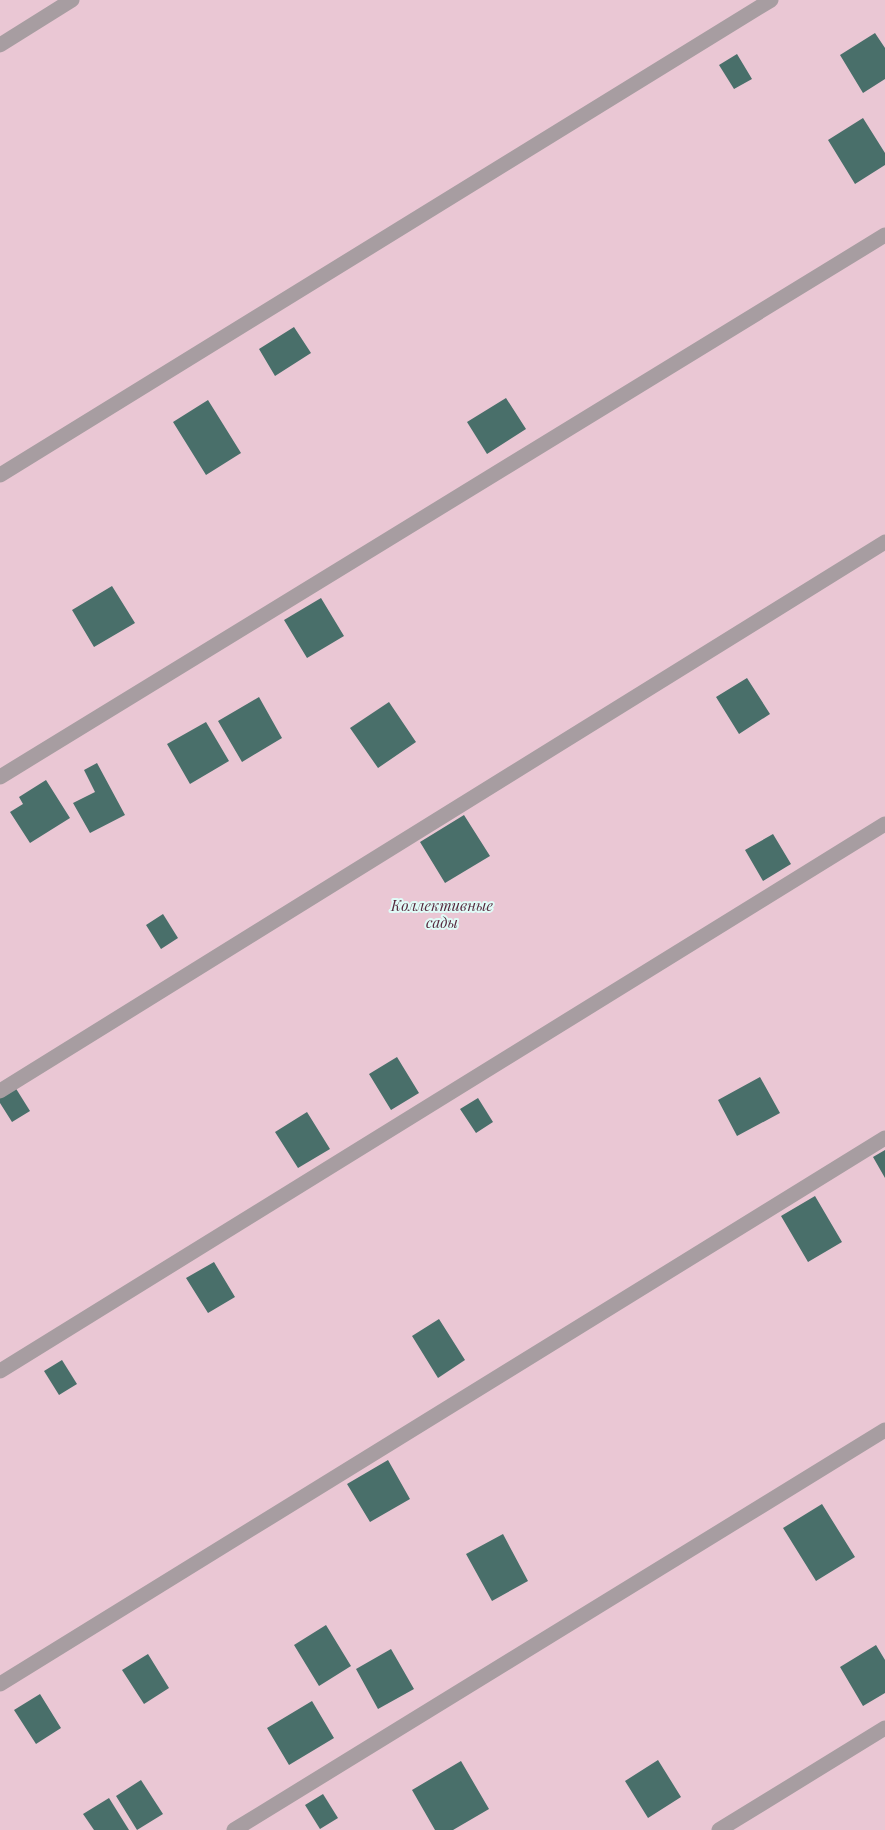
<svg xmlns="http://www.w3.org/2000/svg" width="885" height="1830" font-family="'Playfair Display',serif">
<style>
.green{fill:#eac7d4}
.building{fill:#496f6a}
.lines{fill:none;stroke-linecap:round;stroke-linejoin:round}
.minor{stroke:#a79da1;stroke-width:15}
.labels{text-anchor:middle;stroke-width:4;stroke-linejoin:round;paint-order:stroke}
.park-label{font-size:15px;font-style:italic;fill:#56283d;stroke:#e0fbf7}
</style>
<rect width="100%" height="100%" fill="#d3eeea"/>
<path class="green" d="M0 0H885V1830H0Z"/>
<path class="building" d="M875 33 885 48V79L863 93 840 55Z
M737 54 752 79 734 89 719 65Z
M863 118 885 153V165L855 184 828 140Z
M294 327 311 353 275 376 259 349Z
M506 398 526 429 487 454 467 422Z
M208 400 241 453 206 475 173 422Z
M112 586 135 623 94 647 72 610Z
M321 598 344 636 307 658 284 620Z
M747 678 770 714 739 734 716 697Z
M259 697 282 738 242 762 218 721Z
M389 702 416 742 378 768 350 728Z
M206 722 229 761 190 784 167 744Z
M97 763 125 815 90 833 73 803 95 792 84 770Z
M46 780 70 818 30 843 10 812 23 804 19 797Z
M464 815 490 856 445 883 420 842Z
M773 834 791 864 763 881 745 850Z
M163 914 178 938 161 949 146 925Z
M397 1057 419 1093 391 1110 369 1074Z
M760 1077 780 1113 737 1136 718 1100Z
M15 1087 30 1111 12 1122 0 1103V1096Z
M478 1098 493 1122 476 1133 460 1109Z
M307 1112 330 1149 298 1168 275 1132Z
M885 1150V1178L873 1157Z
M815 1196 842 1242 808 1262 781 1216Z
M214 1262 235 1297 208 1313 186 1278Z
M439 1319 465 1360 438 1378 412 1336Z
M62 1360 77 1384 59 1395 44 1371Z
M388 1460 410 1499 370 1522 347 1484Z
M822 1504 855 1557 816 1581 783 1528Z
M503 1534 528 1581 492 1601 466 1554Z
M326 1625 351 1666 319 1686 294 1645Z
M876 1645 885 1660V1693L863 1706 840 1667Z
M391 1649 414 1689 378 1709 356 1669Z
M148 1654 169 1688 144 1704 122 1670Z
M40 1694 61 1728 36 1744 14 1710Z
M312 1701 334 1738 289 1765 267 1728Z
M658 1760 681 1797 648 1818 625 1781Z
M461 1761 489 1809 453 1830H435L412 1790Z
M141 1780 163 1814 137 1830 116 1796Z
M323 1794 338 1818 320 1829 305 1805Z
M109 1798 129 1830H94L83 1814Z"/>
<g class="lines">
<path class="minor" d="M0 45 72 0
M0 475 771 0
M0 777 885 235
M0 1091 885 542
M0 1371 885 824
M0 1684 885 1138
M234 1830 885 1430
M719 1830 885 1728"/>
</g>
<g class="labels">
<g class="park-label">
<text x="442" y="911">Коллективные<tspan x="442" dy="17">сады</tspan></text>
</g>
</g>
</svg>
